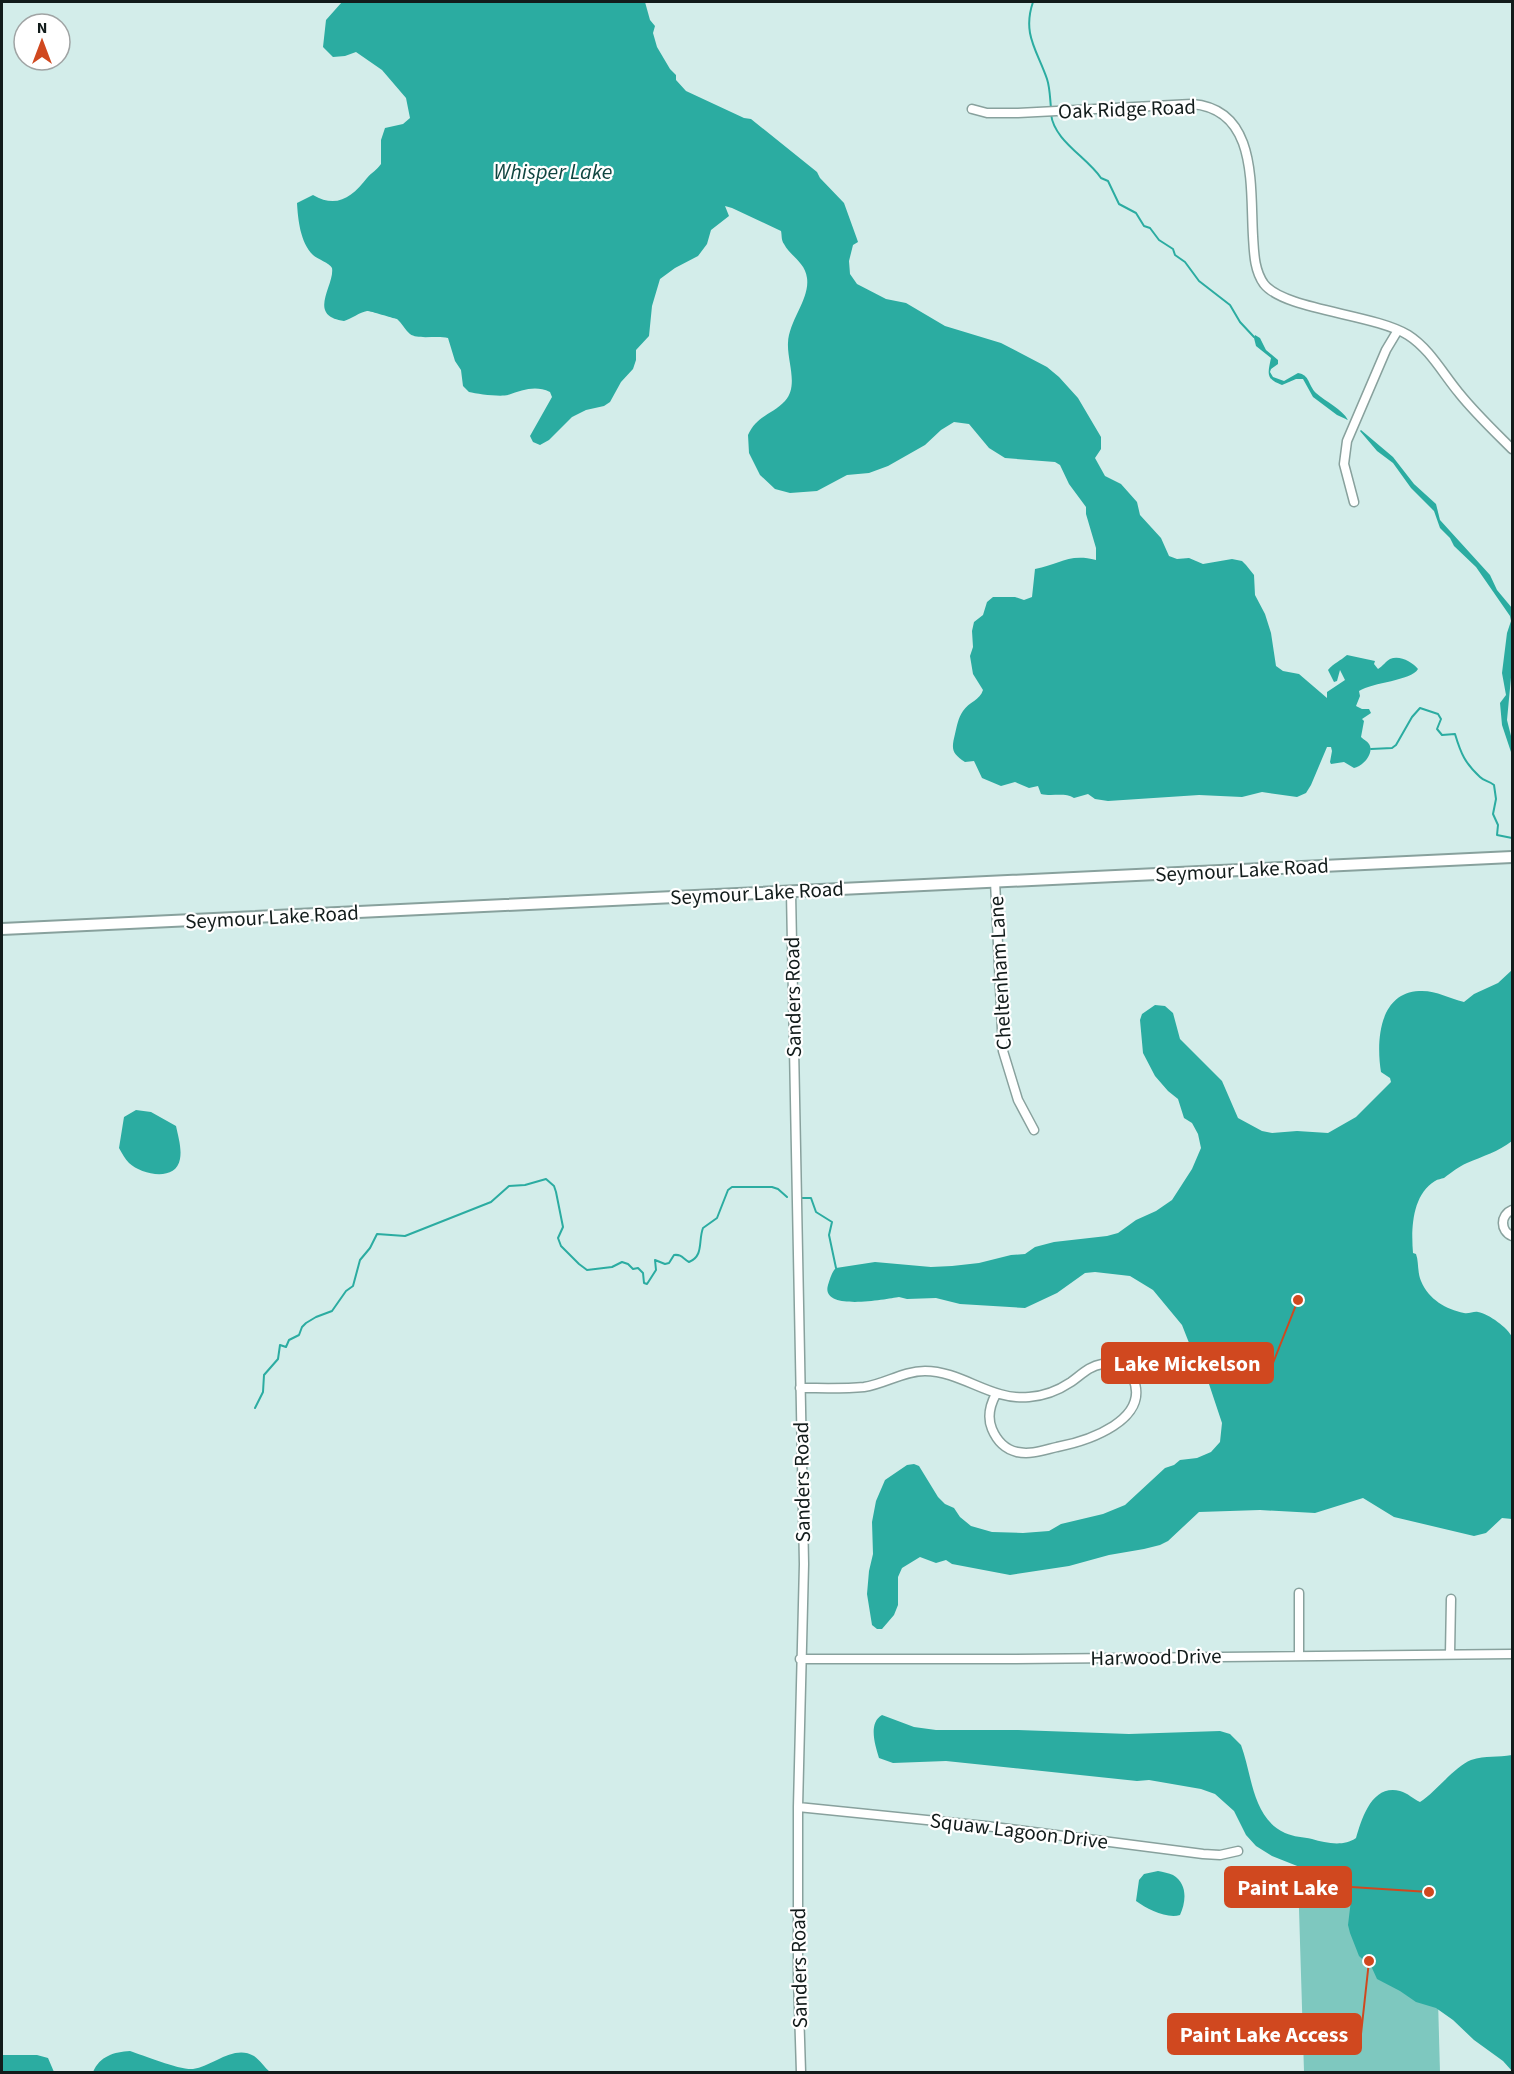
<svg xmlns="http://www.w3.org/2000/svg" width="1514" height="2074" font-family="'Source Sans 3',sans-serif">
<style>
.green{fill:#7ec8bf}
.water{fill:#2baca1}
.lines{fill:none;stroke-linecap:round;stroke-linejoin:round}
.stream{stroke:#2baca1;stroke-width:2}
.minor-casing{stroke:#88a19d;stroke-width:11}
.tertiary-casing{stroke:#88a19d;stroke-width:14}
.minor{stroke:#fff;stroke-width:8}
.tertiary{stroke:#fff;stroke-width:10}
.labels{text-anchor:middle;stroke-width:4.5;stroke-linejoin:round;paint-order:stroke}
.street-label{font-size:21px;fill:#121c1b;stroke:#fff}
.water-label{font-size:22px;font-style:italic;fill:#104641;stroke:#fff}
.leader{fill:none;stroke:#d0481f;stroke-width:2}
.callout-dot{fill:#d0481f;stroke:#fff;stroke-width:2}
.callout{fill:#d0481f;stroke:#d0481f;stroke-width:2}
.callout-label{font-size:22px;text-anchor:middle;font-weight:bold;fill:#fff}
</style>
<rect width="100%" height="100%" fill="#d3edea"/>
<path class="green" d="M1298 1877 1435 1893 1440 2072H1304Z"/>
<path class="water" d="M342 2H645L650 20 655 26 653 33 657 47 670 69 676 75V80L686 91 744 118 751 119 817 172 820 178 844 203 857 239 858 242 853 245 849 261 850 274 857 284 886 299 906 303 945 326 1001 343 1047 367 1059 377 1078 398 1101 437V449L1095 458 1105 476 1121 484 1137 502 1140 515 1161 538 1169 556 1177 559 1189 558 1203 564 1232 559 1242 561 1246 565 1254 575 1255 595 1265 614 1271 633 1276 666 1283 671 1299 674 1327 698V692L1345 680 1340 670 1337 681 1334 682 1328 670C1334 663 1340 661 1347 655L1375 661 1374 664 1378 669C1383 666 1386 661 1390 659 1400 655 1412 662 1418 669 1411 681 1373 682 1359 691L1360 696 1356 706 1362 709H1369L1371 713 1362 719 1364 721 1361 737C1364 740 1367 741 1369 744 1375 753 1362 767 1354 768L1344 762 1331 764 1330 762 1332 751 1331 747H1327L1311 785 1306 793 1297 797 1262 792 1242 797 1199 795 1108 801 1095 799 1088 794 1074 798C1064 792 1052 797 1041 794L1038 786 1029 788 1015 782 1001 786 982 778 974 761 965 762C952 753 951 750 955 734 957 726 958 718 963 711 969 702 980 700 983 690L973 674 970 656 973 647 972 631 974 622 983 615 987 602 993 597H1015L1024 600 1032 597 1035 569C1059 565 1068 553 1096 560V548L1086 514V507L1069 484 1060 465 1055 462 1005 458 989 448 969 424 954 422 941 430 925 445 888 466 869 473 847 475 817 491 790 493 775 489 760 475 749 453 748 435C757 415 772 415 785 401 799 386 787 361 788 343 789 320 810 299 807 278 805 262 791 257 784 244 781 240 782 235 781 231L732 208 725 206 729 216 711 230 707 244 698 256 675 268 660 279 652 306 649 336 636 350V360L633 369 621 382 610 402 604 406 586 410 572 417 549 440 540 445 533 442 530 436 552 397 550 392C535 385 523 390 508 395 500 397 477 394 469 392L463 386 461 370 455 361 448 338C437 335 418 340 410 334 405 330 402 323 397 319 392 318 371 311 367 311 360 312 351 319 344 321 306 316 335 285 332 268 330 263 317 259 313 255 300 242 298 219 297 203L313 195C337 209 352 197 367 178 371 173 377 170 381 164V140L385 128 403 124 410 118 406 98 382 70 356 52 345 56 333 57 323 47 326 20Z
M1255 335 1260 338 1266 350 1278 360V364L1271 369 1270 372 1273 377 1284 381 1298 373C1310 375 1308 385 1316 393 1326 402 1342 409 1348 420L1337 415 1313 397 1303 379H1296L1282 385C1265 379 1268 373 1271 358L1256 346 1254 338Z
M1361 430 1393 457 1414 484 1436 504 1440 520 1490 575 1497 590 1512 608V667L1507 720 1512 740V755L1502 725 1500 703 1506 695 1502 673 1507 633 1511 621 1510 616 1476 567 1454 546 1450 538 1440 528 1434 511 1411 488 1393 463 1377 451 1360 431Z
M1512 970V1141C1498 1152 1483 1156 1467 1163 1458 1167 1452 1172 1444 1178 1441 1179 1438 1179 1435 1181 1412 1195 1411 1229 1413 1253L1416 1254C1419 1262 1417 1271 1421 1281 1429 1300 1446 1309 1464 1313 1469 1314 1474 1311 1478 1312 1489 1314 1508 1328 1512 1337V1519L1502 1518 1486 1533 1474 1536 1394 1517 1363 1498 1315 1513 1260 1510 1199 1512 1168 1541 1160 1545 1144 1549 1109 1555 1069 1566 1010 1575 952 1564 946 1560 936 1563 920 1557 902 1568 898 1577V1605L894 1615 882 1629H877L872 1625 867 1594 869 1571 873 1554 872 1522 876 1501 885 1480 907 1465 914 1464 919 1466 938 1497 945 1504 954 1508 960 1517 971 1526 992 1532 1023 1533 1049 1531 1061 1524 1103 1514 1125 1505 1165 1468 1174 1465 1180 1460 1197 1458 1211 1452 1220 1442 1222 1423 1207 1378 1193 1353 1182 1325 1153 1290 1130 1276 1095 1272 1085 1273 1057 1293 1025 1308 960 1304 936 1298 907 1299 899 1297C886 1299 820 1312 828 1285 830 1279 832 1271 836 1268L875 1262 931 1267 952 1266 979 1263 1011 1255 1025 1254 1035 1247 1054 1242 1107 1236 1118 1233 1136 1220 1156 1211 1172 1200 1192 1169 1201 1148 1198 1134 1192 1123 1184 1118 1178 1099 1168 1091 1155 1076 1143 1053 1140 1020 1142 1014 1155 1005 1165 1006 1173 1013 1180 1039 1222 1081 1238 1118 1262 1131 1272 1133 1297 1131 1328 1133 1356 1117 1391 1082 1390 1078 1381 1072C1376 1041 1379 993 1419 991 1436 990 1448 998 1464 1002L1474 994 1498 983Z
M136 1110 151 1112 176 1126C178 1136 182 1148 180 1159 176 1182 142 1175 129 1163 125 1159 122 1153 119 1148L124 1117Z
M882 1715 914 1727 936 1730H1018L1129 1734 1220 1731 1230 1734 1241 1745C1252 1774 1252 1818 1285 1833 1294 1837 1303 1837 1312 1839 1326 1843 1343 1847 1356 1838 1362 1818 1372 1784 1400 1791 1408 1793 1413 1799 1420 1802 1437 1791 1454 1767 1471 1760 1486 1755 1498 1758 1512 1755V2071L1503 2061 1474 2040 1453 2020 1436 2008 1416 2002 1400 1991 1377 1979 1372 1968 1359 1956 1350 1933 1348 1925 1351 1900 1347 1893 1330 1879 1272 1856 1256 1846 1246 1835 1234 1811 1215 1794 1201 1789 1149 1780 1137 1781 946 1761 893 1763 879 1758C875 1745 868 1723 882 1715Z
M1158 1871C1163 1872 1169 1873 1173 1875 1188 1884 1186 1902 1180 1915 1167 1919 1147 1909 1136 1901L1139 1880 1144 1874Z
M130 2051C145 2056 179 2070 193 2069 213 2066 234 2044 254 2056 260 2060 265 2068 270 2072H93C100 2056 114 2052 130 2051Z
M2 2055H37L48 2058 54 2072H2Z"/>
<g class="lines">
<path class="stream" d="M1033 2C1022 34 1037 50 1047 79 1050 88 1050 99 1051 108
M1051 114C1054 141 1087 157 1101 178L1108 181 1119 204 1136 213 1144 226 1150 228 1159 240 1173 249 1175 255 1185 262 1199 281 1230 305 1240 322 1254 337
M1371 749 1392 748 1396 745 1412 717 1420 708 1438 714 1441 719 1437 729 1442 735 1455 734C1461 754 1465 763 1480 777 1484 781 1489 781 1494 785L1496 799 1493 814 1498 825 1497 835 1512 838
M801 1198H811L816 1212 832 1222 829 1235 836 1268
M255 1408 263 1392 264 1375 278 1359 280 1345 286 1347 289 1340 299 1335 302 1327 306 1323 316 1317 332 1311 346 1291 353 1286 360 1260 370 1248 377 1234 405 1236 491 1202 509 1186 525 1185 546 1179 554 1186 556 1192 563 1227 558 1238 561 1246 579 1264 587 1270 612 1267 622 1262 628 1264 633 1269 638 1268 643 1273 644 1283 647 1284 656 1270 655 1260 665 1264 669 1263 674 1255C682 1254 683 1259 689 1262 704 1256 698 1241 703 1228L717 1218 728 1190 732 1187H772L778 1189 787 1197"/>
<defs>
<path id="minor" d="M972 109 987 113H1018L1192 104C1258 109 1250 186 1253 236 1254 252 1254 270 1264 284 1284 310 1374 314 1408 335 1430 349 1443 374 1459 393 1475 413 1494 431 1512 449
M1354 502 1344 464 1347 441 1386 350 1398 330
M995 881 1003 1051 1018 1100 1034 1130
M791 892 804 1564 798 1807V1977L801 2072
M1512 1210C1500 1215 1500 1231 1512 1236
M800 1388C821 1388 843 1389 864 1387 885 1384 903 1371 925 1371 962 1371 991 1401 1029 1397 1044 1396 1059 1390 1071 1382 1081 1375 1089 1366 1102 1364 1113 1362 1128 1367 1133 1378 1151 1420 1088 1441 1057 1447 1044 1450 1031 1455 1017 1452 1004 1449 997 1441 992 1429 987 1417 990 1405 996 1394
M1299 1593V1656
M1450 1654 1451 1599
M800 1659H1011L1512 1654
M798 1807 986 1826 1203 1854 1220 1855 1238 1851"/>
<path id="tertiary" d="M2 929 1512 857"/>
</defs>
<use href="#minor" class="minor-casing"/>
<use href="#tertiary" class="tertiary-casing"/>
<use href="#minor" class="minor"/>
<use href="#tertiary" class="tertiary"/>
</g>
<g class="labels">
<g class="street-label">
<text transform="translate(1127 109) rotate(-2)" y="7">Oak Ridge Road</text>
<text transform="translate(1242 870) rotate(-3)" y="7">Seymour Lake Road</text>
<text transform="translate(757 893) rotate(-3)" y="7">Seymour Lake Road</text>
<text transform="translate(272 917) rotate(-3)" y="7">Seymour Lake Road</text>
<text transform="translate(1000 973) rotate(-93)" y="7">Cheltenham Lane</text>
<text transform="translate(793 997) rotate(-91)" y="7">Sanders Road</text>
<text transform="translate(802 1482) rotate(-91)" y="7">Sanders Road</text>
<text transform="translate(1156 1657) rotate(-1)" y="7">Harwood Drive</text>
<text transform="translate(1019 1831) rotate(7)" y="7">Squaw Lagoon Drive</text>
<text transform="translate(799 1968) rotate(-91)" y="7">Sanders Road</text>
</g>
<g class="water-label">
<text x="553" y="179">Whisper Lake</text>
</g>
</g>
<path class="leader" d="M1298 1300L1273 1363M1429 1892L1351 1887M1369 1961L1361 2034"/>
<g class="callout-dot">
<circle cx="1298" cy="1300" r="6"/>
<circle cx="1429" cy="1892" r="6"/>
<circle cx="1369" cy="1961" r="6"/>
</g>
<g class="callout">
<rect x="1102" y="1343" width="171" height="40" rx="6"/>
<rect x="1225" y="1867" width="126" height="40" rx="6"/>
<rect x="1168" y="2014" width="193" height="40" rx="6"/>
</g>
<g class="callout-label">
<text x="1187" y="1371">Lake Mickelson</text>
<text x="1288" y="1895">Paint Lake</text>
<text x="1264" y="2042">Paint Lake Access</text>
</g>
<rect width="1514" height="2074" fill="none" stroke="#121c1b" stroke-width="6"/>
<g transform="translate(42 42)"><circle r="28" fill="#ffffff" stroke="#a0a4a4" stroke-width="1.5"/>
<path d="M0-4.5L10 22L0 15L-10 22Z" fill="#d0481f"/>
<text y="-9" font-size="16" font-weight="bold" text-anchor="middle" fill="#121c1b">N</text>
</g>
</svg>
